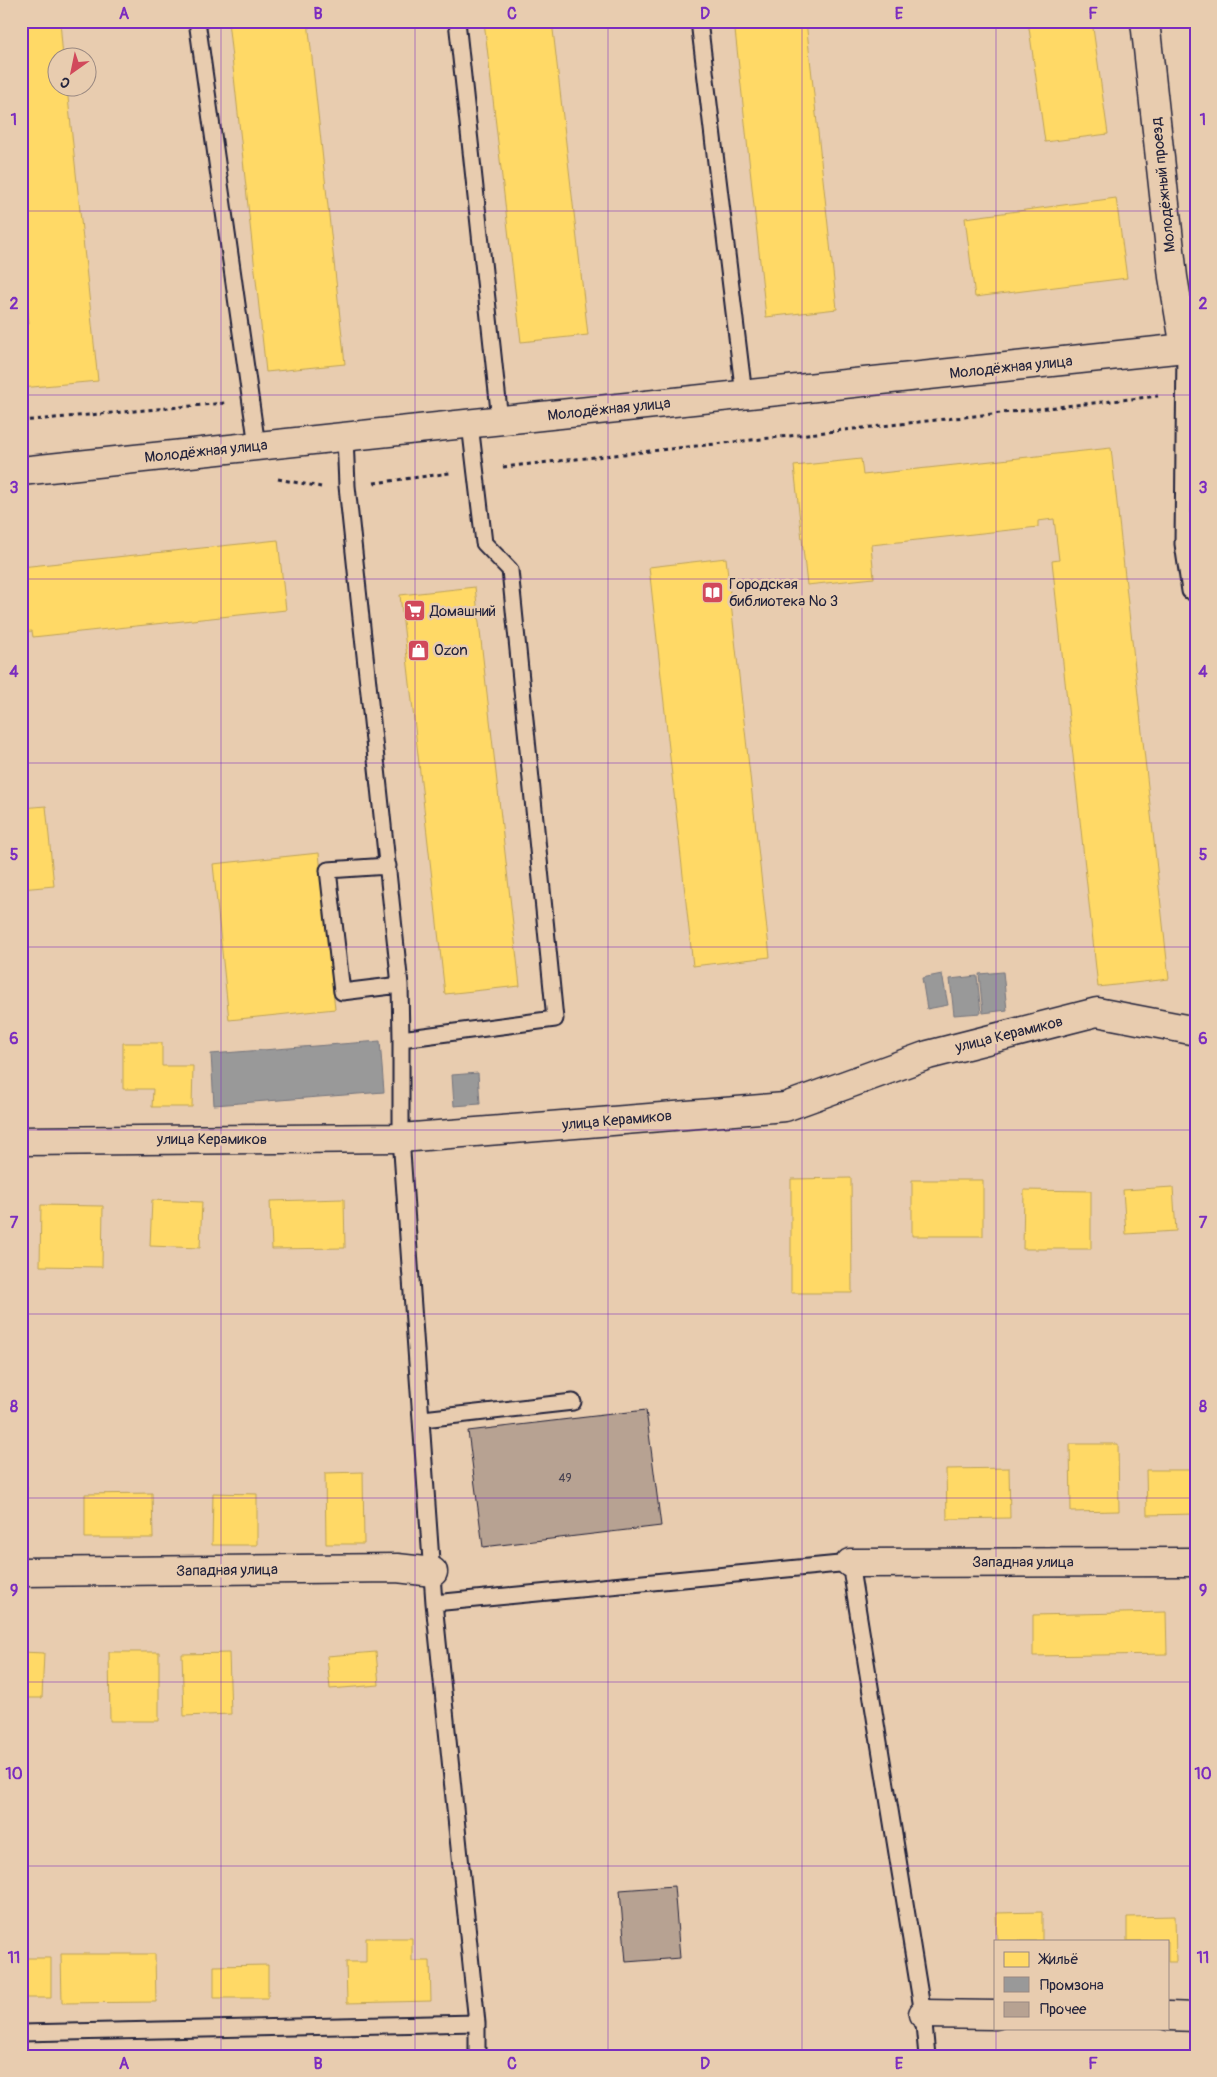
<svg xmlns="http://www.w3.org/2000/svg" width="1217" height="2077" font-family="Pangolin,sans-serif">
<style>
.homes{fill:#ffd966;stroke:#bda259}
.industry{fill:#999;stroke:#75757d}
.building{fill:#b7a292;stroke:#22223b}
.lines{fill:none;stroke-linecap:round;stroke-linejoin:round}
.lane-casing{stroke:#22223b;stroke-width:19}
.street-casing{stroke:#22223b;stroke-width:31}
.secondary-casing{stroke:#22223b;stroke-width:31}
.path{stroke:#22223b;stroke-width:3;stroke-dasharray:4 4;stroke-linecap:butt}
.lane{stroke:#e8ccaf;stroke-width:15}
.street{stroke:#e8ccaf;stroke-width:28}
.secondary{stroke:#e8ccaf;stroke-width:28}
.grid{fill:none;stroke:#7b2cbf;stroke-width:1;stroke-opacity:0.55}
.labels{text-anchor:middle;stroke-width:5;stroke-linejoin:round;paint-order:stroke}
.number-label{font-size:12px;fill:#474251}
.street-label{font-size:15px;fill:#22223b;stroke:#e8ccaf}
.poi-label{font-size:15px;fill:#22223b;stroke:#e8ccaf;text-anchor:start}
.neatline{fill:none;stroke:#7b2cbf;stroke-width:2}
.grid-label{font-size:16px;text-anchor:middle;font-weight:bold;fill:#7b2cbf}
</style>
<rect width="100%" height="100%" fill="#e8ccaf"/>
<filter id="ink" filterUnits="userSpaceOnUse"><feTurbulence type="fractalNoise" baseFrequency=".02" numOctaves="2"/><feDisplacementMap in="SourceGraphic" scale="10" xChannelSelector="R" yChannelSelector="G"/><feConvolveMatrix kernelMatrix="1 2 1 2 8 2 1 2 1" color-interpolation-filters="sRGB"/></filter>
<g filter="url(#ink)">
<path class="homes" d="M21 21H60L63 58H58V88H67L98 381 21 388V325L29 324 25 279H21Z
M228 21H308L345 364 266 372Z
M484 21H552L588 335 521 342Z
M734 21H806L837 309 766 317Z
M1028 21H1092L1108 134 1045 142Z
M1116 198 1127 278 975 297 965 218Z
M1111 448 1169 979 1098 987 1052 561 1059 560 1054 519 1038 521V527L871 545 874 578 807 585 794 466 861 459 863 475Z
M278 540 286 610 33 637 32 631 21 632V567Z
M726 558 770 957 693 966 649 567Z
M475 587 520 986 445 994 400 595Z
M46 806 54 886 21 889V808Z
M319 853 335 1009 229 1020 213 864Z
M123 1043H162V1066H193L192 1107H152L153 1089H123Z
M851 1178 852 1293H791V1179Z
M912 1180H983V1236H912Z
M1173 1187 1176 1231 1126 1234 1123 1190Z
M1024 1190 1091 1191V1249H1023Z
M344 1199 345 1248 272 1249 270 1201Z
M152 1200 202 1202 200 1248 150 1246Z
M41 1205 103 1206 102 1267 40 1266Z
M1070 1444H1118L1119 1511 1071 1512Z
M1009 1468 1010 1518 947 1519 946 1469Z
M1146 1470H1196V1514L1147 1515Z
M363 1472 364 1544H326L325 1473Z
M21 1487H27L24 1545H21Z
M152 1493 153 1538H85V1494Z
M213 1493 257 1494V1545H212Z
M1166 1612 1167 1654 1033 1656V1615Z
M21 1652 44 1653 42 1698H21Z
M109 1652H159V1721H110Z
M376 1652 379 1685 330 1689 327 1656Z
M229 1653 231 1714 184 1716 182 1654Z
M1042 1912V1941H997L996 1913Z
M1175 1916 1176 1962H1168V1941H1127V1917Z
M366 1938H412V1961H430L431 2001 347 2003 346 1962H366Z
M61 1954H155L156 2002 62 2003Z
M21 1958H51V1998H21Z
M268 1965V1998H214V1966Z"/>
<path class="industry" d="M1003 972 1007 1010 983 1013 979 974Z
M942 974 948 1005 927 1009 922 978Z
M977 976 981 1013 954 1015 950 979Z
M380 1041 384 1092 214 1105 211 1054Z
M478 1073 480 1104 454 1106 452 1075Z"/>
<path class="building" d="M646 1410 661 1526 483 1547 468 1431Z
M674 1886 680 1958 626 1962 620 1890Z"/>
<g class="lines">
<defs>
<path id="lane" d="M197 21 257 446
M457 21 500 420
M699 21 744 395
M1185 348 1183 544 1190 591 1196 594
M345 436 347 486 400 985 401 1039 555 1019 510 570 484 543 470 424
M388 866 328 870 342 992 400 985
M401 1039V1138L434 1603 477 2023V2056
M423 1419 573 1402
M434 1603 850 1563 923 2014 927 2056
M21 2033 477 2023"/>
<path id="street" d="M1145 21 1173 277 1185 348
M21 1141 401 1138 785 1107 928 1055 1097 1012 1196 1031
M850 1563 1196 1562
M21 1572 397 1568 433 1572
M923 2014 996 2015
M1168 2016 1196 2017"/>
<path id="secondary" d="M21 471 1185 348 1196 351"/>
</defs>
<use href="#lane" class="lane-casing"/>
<use href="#street" class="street-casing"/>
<use href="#secondary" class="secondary-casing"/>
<path class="path" d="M21 421 225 403
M503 467 1158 396
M278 479 321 487
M374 483 450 473"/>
<use href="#lane" class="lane"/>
<use href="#street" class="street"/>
<use href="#secondary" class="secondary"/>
</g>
</g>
<path class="grid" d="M221 21V2056M415 21V2056M608 21V2056M802 21V2056M996 21V1941M21 211H1196M21 395H1196M21 579H1196M21 763H1196M21 947H1196M21 1130H1196M21 1314H1196M21 1498H1196M21 1682H1196M21 1866H1196M996 2028V2056"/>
<defs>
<symbol id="library-square" viewBox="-11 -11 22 22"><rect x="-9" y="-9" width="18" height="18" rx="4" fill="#d1495b" stroke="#e8ccaf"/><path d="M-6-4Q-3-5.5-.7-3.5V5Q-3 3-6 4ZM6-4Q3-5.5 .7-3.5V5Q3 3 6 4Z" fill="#fff"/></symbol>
<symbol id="supermarket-square" viewBox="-11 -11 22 22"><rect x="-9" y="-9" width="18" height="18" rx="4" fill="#d1495b" stroke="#e8ccaf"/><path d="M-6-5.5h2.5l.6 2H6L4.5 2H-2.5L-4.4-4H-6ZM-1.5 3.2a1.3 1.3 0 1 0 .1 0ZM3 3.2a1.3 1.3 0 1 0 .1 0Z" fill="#fff"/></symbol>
<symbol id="shop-square" viewBox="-11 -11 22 22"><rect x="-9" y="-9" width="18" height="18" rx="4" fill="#d1495b" stroke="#e8ccaf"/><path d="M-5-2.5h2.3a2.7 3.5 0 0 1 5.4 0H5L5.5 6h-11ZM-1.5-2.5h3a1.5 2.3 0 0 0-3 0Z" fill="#fff"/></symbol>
</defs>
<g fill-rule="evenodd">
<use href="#library-square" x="700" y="580" width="25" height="25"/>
<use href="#supermarket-square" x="402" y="598" width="25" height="25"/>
<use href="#shop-square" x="406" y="638" width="25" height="25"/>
</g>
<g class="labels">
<g class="number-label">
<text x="565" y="1482">49</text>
</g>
<g class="street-label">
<text transform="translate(1163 185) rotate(-96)" y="5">Молодёжный проезд</text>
<text transform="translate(1011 367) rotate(-6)" y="5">Молодёжная улица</text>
<text transform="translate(609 409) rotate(-6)" y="5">Молодёжная улица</text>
<text transform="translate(206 451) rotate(-6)" y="5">Молодёжная улица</text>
<text transform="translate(1009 1034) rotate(-14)" y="5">улица Керамиков</text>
<text transform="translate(617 1120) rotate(-5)" y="5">улица Керамиков</text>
<text x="212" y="1144">улица Керамиков</text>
<text x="1023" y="1567">Западная улица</text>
<text transform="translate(227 1570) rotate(-1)" y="5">Западная улица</text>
</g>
<g class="poi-label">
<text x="729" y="589">Городская<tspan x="729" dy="17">библиотека № 3</tspan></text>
<text x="430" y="616">Домашний</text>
<text x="434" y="655">Ozon</text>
</g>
</g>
<rect width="1217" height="2077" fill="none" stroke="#e8ccaf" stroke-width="55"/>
<rect x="994" y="1940" width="175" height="90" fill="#e8ccaf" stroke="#998881"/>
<rect x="1004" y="1952" width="25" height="15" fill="#ffd966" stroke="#998881"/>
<text x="1040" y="1964" font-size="15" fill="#22223b">Жильё</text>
<rect x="1004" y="1977" width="25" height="15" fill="#999999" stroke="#998881"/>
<text x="1040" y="1990" font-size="15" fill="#22223b">Промзона</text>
<rect x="1004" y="2002" width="25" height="15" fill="#b7a292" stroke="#998881"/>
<text x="1040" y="2014" font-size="15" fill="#22223b">Прочее</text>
<g transform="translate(72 72) rotate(213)"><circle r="24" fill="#e8ccaf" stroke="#998881"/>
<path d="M0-4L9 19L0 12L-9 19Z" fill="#d1495b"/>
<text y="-8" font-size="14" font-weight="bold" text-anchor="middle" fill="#22223b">С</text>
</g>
<rect x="28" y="28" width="1162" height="2022" class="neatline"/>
<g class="grid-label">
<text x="124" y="19">A</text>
<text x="318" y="19">B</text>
<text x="512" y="19">C</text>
<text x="705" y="19">D</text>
<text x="899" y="19">E</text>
<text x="1093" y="19">F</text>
<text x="14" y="125">1</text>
<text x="1203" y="125">1</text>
<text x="14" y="309">2</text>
<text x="1203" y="309">2</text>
<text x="14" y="493">3</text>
<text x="1203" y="493">3</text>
<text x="14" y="677">4</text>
<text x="1203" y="677">4</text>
<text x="14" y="860">5</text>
<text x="1203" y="860">5</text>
<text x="14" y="1044">6</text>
<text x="1203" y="1044">6</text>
<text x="14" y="1228">7</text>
<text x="1203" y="1228">7</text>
<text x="14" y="1412">8</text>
<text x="1203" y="1412">8</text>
<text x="14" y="1596">9</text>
<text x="1203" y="1596">9</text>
<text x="14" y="1779">10</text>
<text x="1203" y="1779">10</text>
<text x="14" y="1963">11</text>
<text x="1203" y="1963">11</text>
<text x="124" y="2069">A</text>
<text x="318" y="2069">B</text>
<text x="512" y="2069">C</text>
<text x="705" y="2069">D</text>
<text x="899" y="2069">E</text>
<text x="1093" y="2069">F</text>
</g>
</svg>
